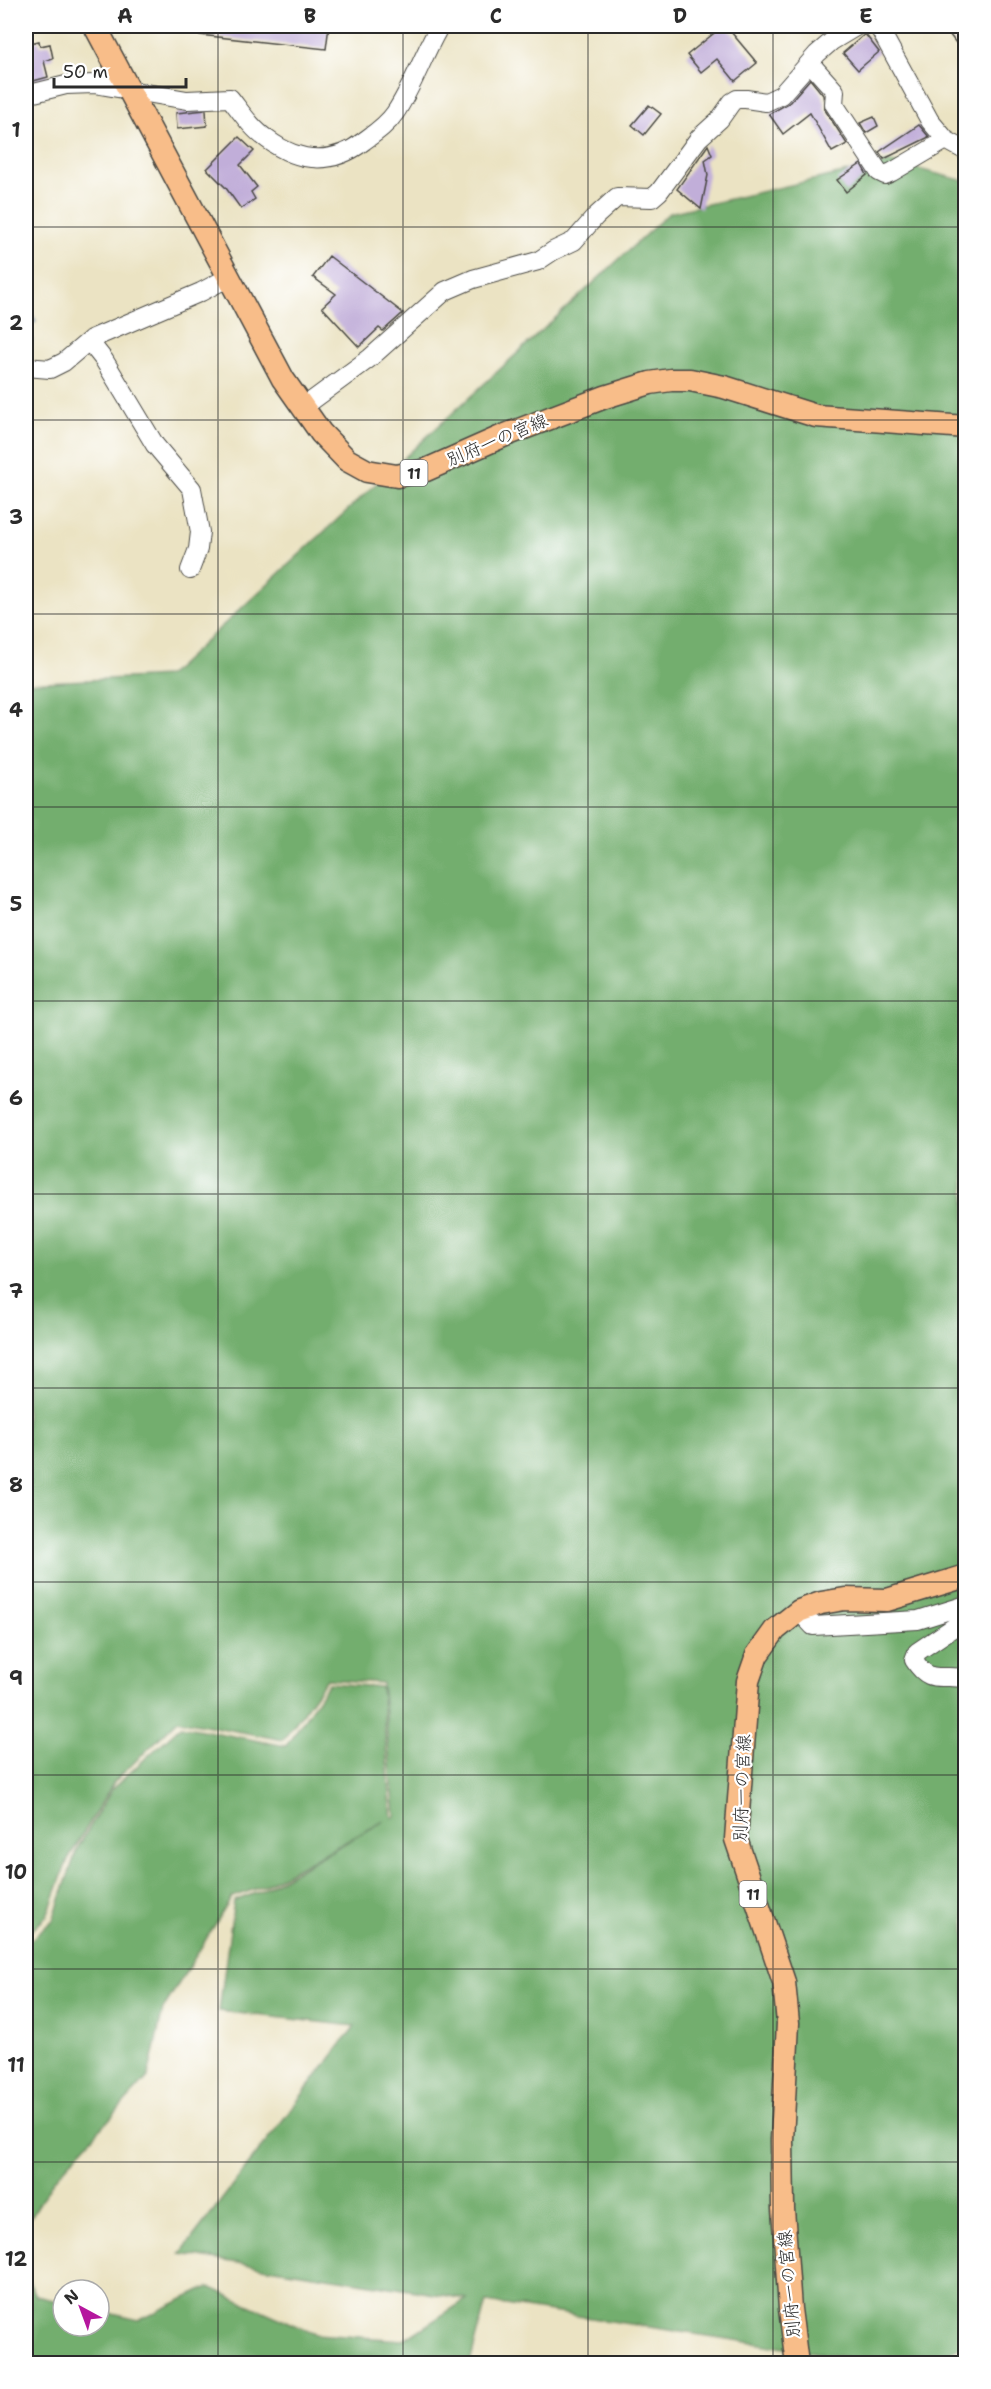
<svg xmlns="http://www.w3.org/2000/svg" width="991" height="2389" font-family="'Shantell Sans','Klee One',sans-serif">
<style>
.forest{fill:#73ae6e;stroke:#4f6c4c;stroke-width:1.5}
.water{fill:#66acdc;stroke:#486c84;stroke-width:1.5}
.building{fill:#c1aed9}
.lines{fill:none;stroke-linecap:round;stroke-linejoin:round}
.minor-casing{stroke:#484742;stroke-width:20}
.major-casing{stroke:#484742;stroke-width:25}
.minor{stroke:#fff;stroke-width:18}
.major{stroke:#f8bd89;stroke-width:22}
.grid{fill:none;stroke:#2b2b2b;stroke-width:1.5;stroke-opacity:0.55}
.labels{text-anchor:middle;stroke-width:4.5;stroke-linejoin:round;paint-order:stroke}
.shield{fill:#fff;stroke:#6b6b6b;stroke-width:1.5}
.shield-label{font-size:16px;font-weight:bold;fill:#2b2b2b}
.street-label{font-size:18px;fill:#2b2b2b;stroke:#fff}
.neatline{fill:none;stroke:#2b2b2b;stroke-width:2}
.grid-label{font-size:20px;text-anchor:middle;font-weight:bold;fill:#2b2b2b}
</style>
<rect width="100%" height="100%" fill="#fff"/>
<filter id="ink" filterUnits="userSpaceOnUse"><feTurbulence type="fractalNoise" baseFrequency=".0167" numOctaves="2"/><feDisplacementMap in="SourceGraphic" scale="12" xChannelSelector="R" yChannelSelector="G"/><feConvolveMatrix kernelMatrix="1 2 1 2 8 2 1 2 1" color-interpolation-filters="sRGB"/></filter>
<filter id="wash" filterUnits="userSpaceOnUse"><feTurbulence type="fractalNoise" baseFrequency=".008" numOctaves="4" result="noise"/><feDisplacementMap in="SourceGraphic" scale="24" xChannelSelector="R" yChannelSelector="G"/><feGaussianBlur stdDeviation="1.35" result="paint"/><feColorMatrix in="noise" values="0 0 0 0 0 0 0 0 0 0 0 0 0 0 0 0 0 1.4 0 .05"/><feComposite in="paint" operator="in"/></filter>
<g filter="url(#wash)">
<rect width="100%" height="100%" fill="#ebe3c3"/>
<path class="forest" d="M891 162 965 181V2343L930 2363H883L486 2302 470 2363H26V2277L36 2296 63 2302V2326H99V2311L139 2320 209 2287 315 2334 404 2340 467 2299 180 2254 355 2026 219 2011 234 1901 261 1891 384 1821 264 1886 232 1897 163 2009 148 2077 53 2181 26 2225V1944L53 1920 77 1849 112 1789 181 1726 286 1746 329 1683 381 1687 392 1818 395 1816 382 1683 327 1679 283 1740 178 1720 114 1782 68 1859 47 1916 26 1936V683L168 676 669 213Z"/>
<path class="water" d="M26 306 36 322 27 326 32 339 27 389 31 403 26 402Z"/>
<g id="blocks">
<path class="building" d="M201 26H329L326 49 200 35Z
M723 26H726L757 63 735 81 717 59 701 72 687 55Z
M943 26H966V56Z
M865 34 879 52 858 70 843 53Z
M39 41 40 46 50 44 53 58 44 61 48 77 26 83V44Z
M810 79 823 95 825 110 847 144 832 152 810 113 783 134 769 114 789 103Z
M649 105 661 114 644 135 632 125Z
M206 110 207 126 177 129 176 113Z
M874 117 878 126 866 133 860 123Z
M919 125 929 137 884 159 879 152Z
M239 137 254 151 240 165 257 187 251 192 255 199 241 209 226 188 207 169Z
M708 145 712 155 705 160 708 175 701 209 677 189Z
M861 164 867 175 846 192 837 180Z
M329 256 403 313 383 331 379 328 359 347 322 307 336 294 313 277Z"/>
</g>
</g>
<g filter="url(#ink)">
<use href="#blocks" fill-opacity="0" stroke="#484742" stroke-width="1.5"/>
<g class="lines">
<defs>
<path id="minor" d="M878 26 930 121 946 140 966 151
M810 63 835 91 834 104 879 172 885 175 892 172 946 140
M26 95 66 85 94 84 187 100 230 98C241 112 252 129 267 139 299 163 332 166 364 141 375 133 387 125 395 113 412 88 422 58 437 31
M91 339 93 346 104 360 155 445 192 489 200 532 198 549 190 570
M26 367 50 369 64 362 91 339 201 292 229 277
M302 408 370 358 445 291 473 279 538 261 553 251 574 241 596 216 617 197 652 198 659 192 699 138 720 119 732 102 737 99H746L766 102 781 95 817 54 832 41 857 26
M799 1611 813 1626 918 1620 966 1605
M966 1619 917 1652 914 1660C931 1687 942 1672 966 1679"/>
<path id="major" d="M95 26 283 379 321 433 347 460 367 471 397 476 426 470 503 436 605 397 650 383 671 380H690L724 387 816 416 966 427
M797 2364 790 2309 783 2209 782 2140 788 2023 784 1982 736 1839 748 1681 757 1655 775 1630 799 1611 821 1603 845 1599 887 1600 966 1576"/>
</defs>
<use href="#minor" class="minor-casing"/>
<use href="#major" class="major-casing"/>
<use href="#minor" class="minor"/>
<use href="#major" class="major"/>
</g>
</g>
<path class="grid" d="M218 26V2364M403 26V2364M588 26V2364M773 26V2364M26 227H966M26 420H966M26 614H966M26 807H966M26 1001H966M26 1194H966M26 1388H966M26 1582H966M26 1775H966M26 1969H966M26 2162H966"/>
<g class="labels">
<g class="shield">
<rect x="400.5" y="460" width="27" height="26" rx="4.5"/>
<rect x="739.5" y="1881" width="27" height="26" rx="4.5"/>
</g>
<g class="shield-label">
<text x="414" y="479">11</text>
<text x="753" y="1900">11</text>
</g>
<g class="street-label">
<text transform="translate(497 440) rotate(-23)" y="6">別府一の宮線</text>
<text transform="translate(742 1788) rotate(-88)" y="6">別府一の宮線</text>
<text transform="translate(789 2284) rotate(-95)" y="6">別府一の宮線</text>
</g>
</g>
<rect width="991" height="2389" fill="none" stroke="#fff" stroke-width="66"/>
<g transform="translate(81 2308) rotate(319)"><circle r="28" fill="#ffffff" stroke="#aaaaaa" stroke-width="1.5"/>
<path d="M0-4.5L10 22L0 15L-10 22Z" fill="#b5179e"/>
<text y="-9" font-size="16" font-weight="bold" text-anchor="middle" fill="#2b2b2b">N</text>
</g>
<path d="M54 78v9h132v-9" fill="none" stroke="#2b2b2b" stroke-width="3"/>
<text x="63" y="78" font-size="18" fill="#2b2b2b" stroke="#ffffff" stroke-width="4.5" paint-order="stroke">50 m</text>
<rect x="33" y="33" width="925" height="2323" class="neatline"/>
<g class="grid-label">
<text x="125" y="23">A</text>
<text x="310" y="23">B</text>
<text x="496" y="23">C</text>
<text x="680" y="23">D</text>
<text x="866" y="23">E</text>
<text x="16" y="137">1</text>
<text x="16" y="330">2</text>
<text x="16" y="524">3</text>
<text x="16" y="717">4</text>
<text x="16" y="911">5</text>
<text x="16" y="1105">6</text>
<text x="16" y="1298">7</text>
<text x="16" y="1492">8</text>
<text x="16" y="1685">9</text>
<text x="16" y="1879">10</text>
<text x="16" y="2072">11</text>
<text x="16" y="2266">12</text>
</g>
</svg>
